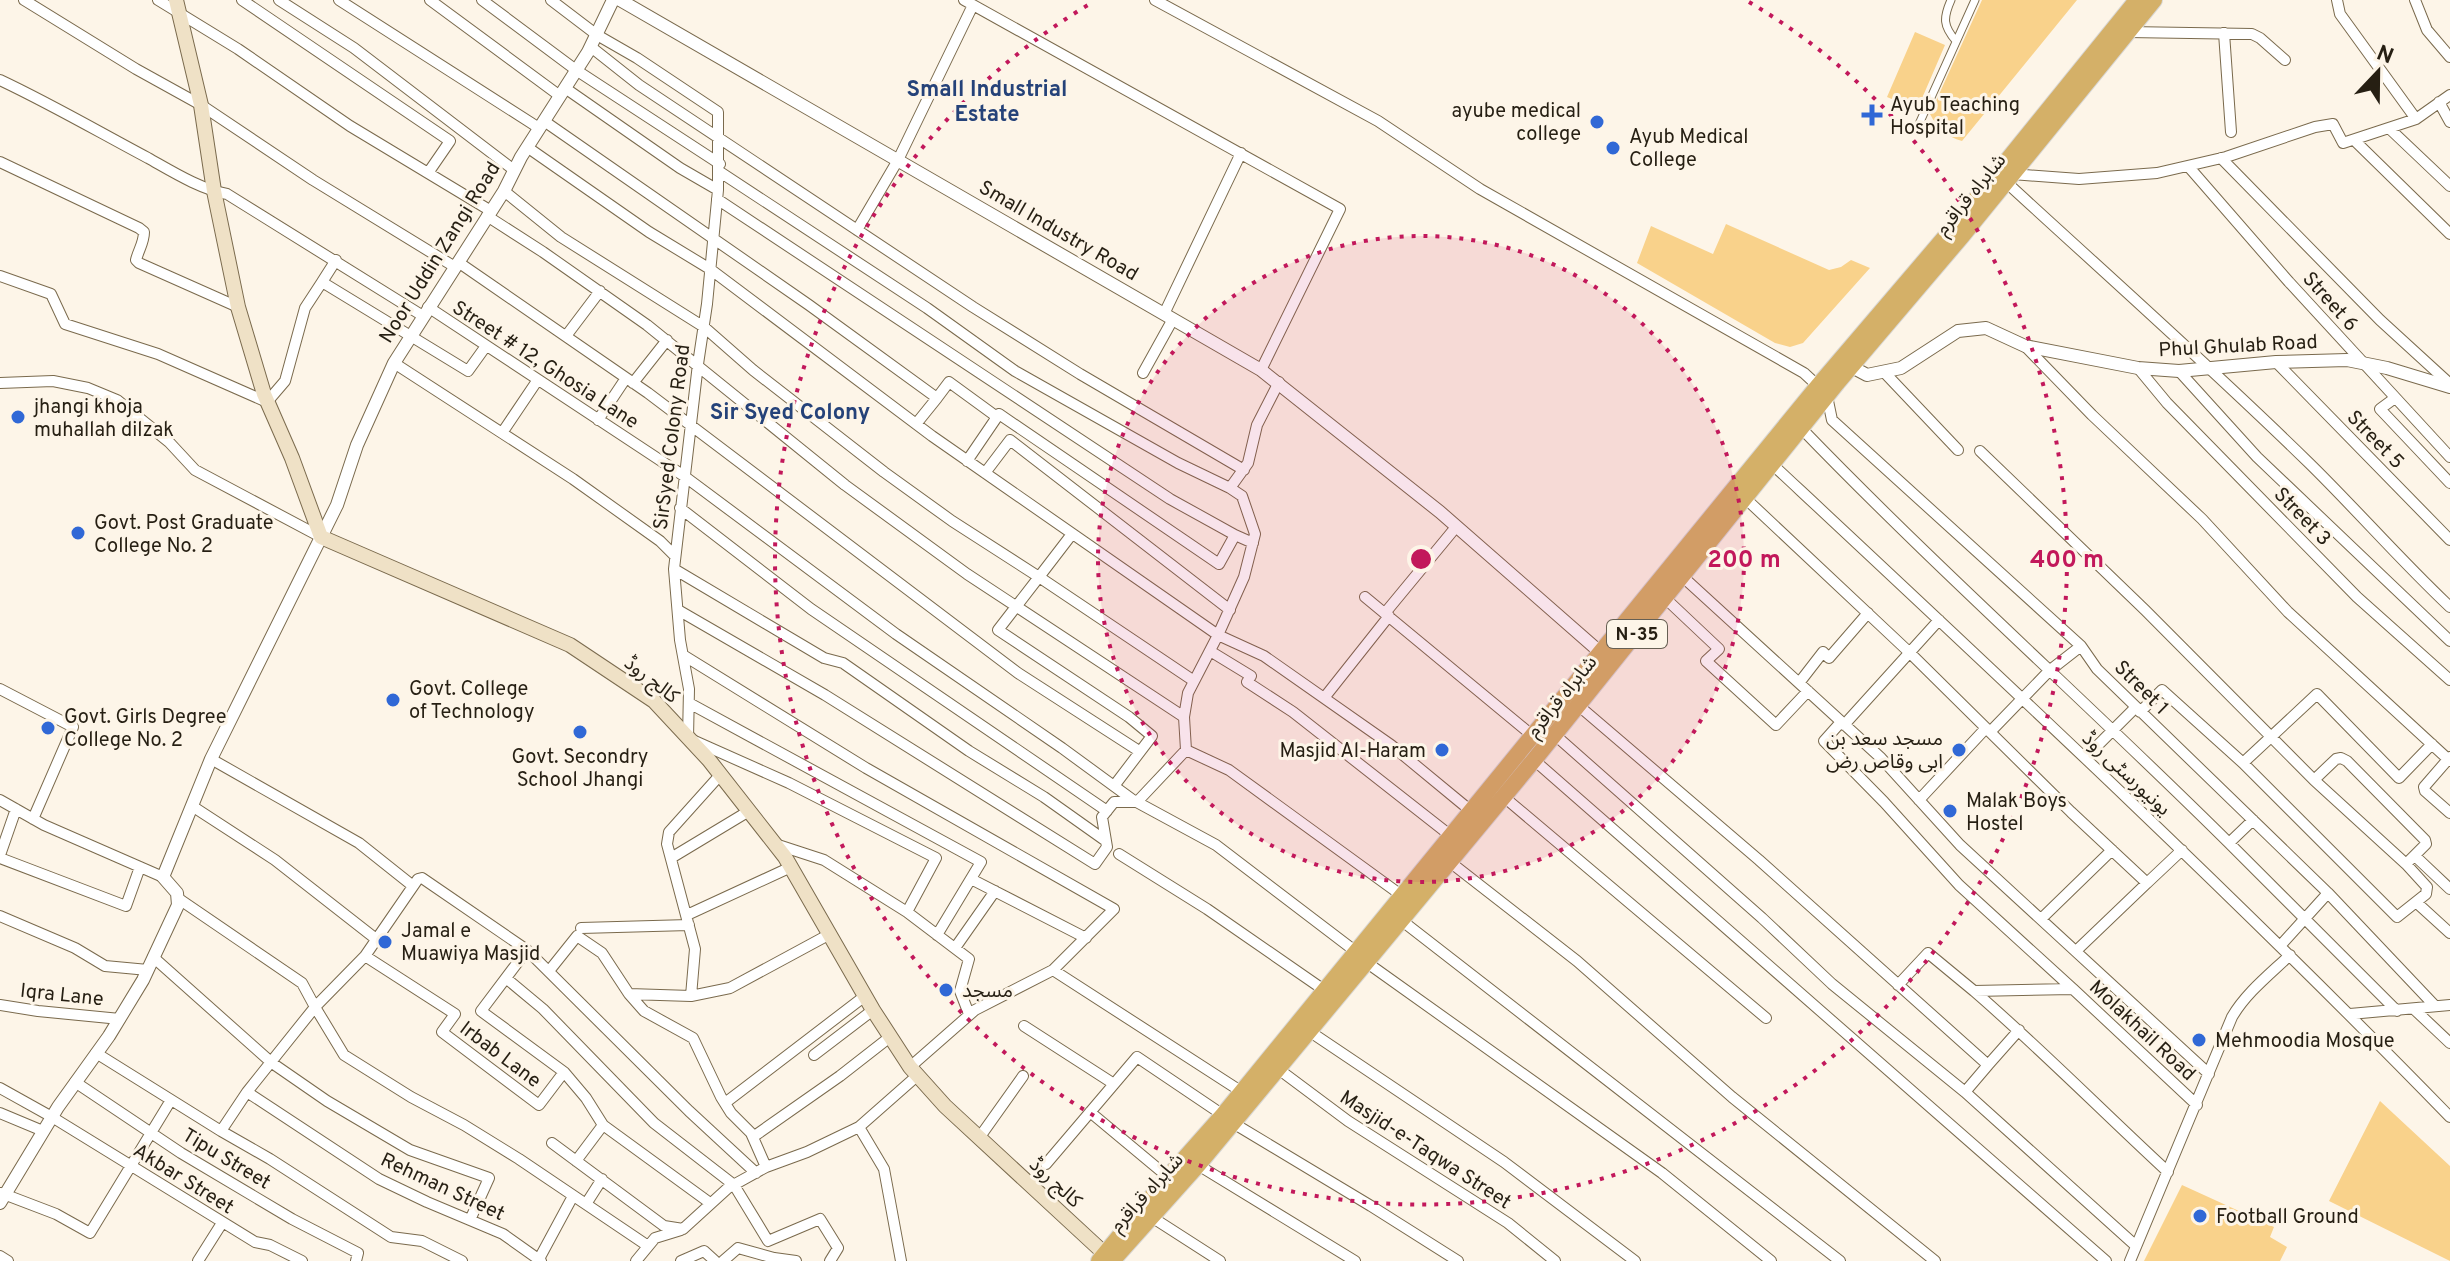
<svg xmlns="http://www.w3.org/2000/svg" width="2450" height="1261" font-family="Overpass,'Noto Sans Arabic',sans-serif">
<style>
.green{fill:#f9d28b}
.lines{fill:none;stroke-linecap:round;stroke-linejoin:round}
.pedestrian-casing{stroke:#7a6a4d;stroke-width:9}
.minor-casing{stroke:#7a6a4d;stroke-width:12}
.tertiary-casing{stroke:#7a6a4d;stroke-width:14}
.secondary-casing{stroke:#7a6a4d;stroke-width:16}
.trunk-casing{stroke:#d8d7d5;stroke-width:18}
.pedestrian{stroke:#fff;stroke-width:7}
.minor{stroke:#fff;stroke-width:10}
.tertiary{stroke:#fff;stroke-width:12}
.secondary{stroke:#efe1c6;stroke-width:14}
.trunk{stroke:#d4b068;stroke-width:16}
.ring{fill:none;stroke:#c2185b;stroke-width:4;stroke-dasharray:4 8}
.poi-dot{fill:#3068d6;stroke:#fdf5e8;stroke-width:3}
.labels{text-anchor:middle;stroke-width:6;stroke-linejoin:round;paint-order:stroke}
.shield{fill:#fdf5e8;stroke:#665f53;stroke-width:2}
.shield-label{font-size:18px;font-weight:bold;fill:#261f13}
.poi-label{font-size:20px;fill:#261f13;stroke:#fdf5e8;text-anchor:start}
.street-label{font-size:20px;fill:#261f13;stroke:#fdf5e8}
.neighbourhood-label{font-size:22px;font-weight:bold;fill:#254279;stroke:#fdf5e8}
.centre{fill:#c2185b;stroke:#fdf5e8;stroke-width:4}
.ring-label{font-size:24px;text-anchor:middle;font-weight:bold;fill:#c2185b;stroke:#fdf5e8;stroke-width:6;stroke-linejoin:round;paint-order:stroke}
</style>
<rect width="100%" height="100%" fill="#fdf5e8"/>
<path class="green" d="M1982 0H2077L1962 141C1947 137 1937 128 1930 114Z
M1915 32 1945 45 1917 110 1887 97Z
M1726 224 1829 270 1841 267 1851 260 1870 268 1803 343 1790 347 1775 343 1637 263 1651 226 1713 254Z
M2380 1101 2450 1166V1261L2329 1201Z
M2182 1185 2274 1227 2270 1237 2287 1247 2280 1261H2144Z"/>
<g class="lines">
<defs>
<path id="pedestrian" d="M1951 0C1943 18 1943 26 1956 41
M1919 124 1975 0"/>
<path id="minor" d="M24 0 136 69 201 105 313 180 455 267
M158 0 238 49 350 126 491 211
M242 0 450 141 428 173
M279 0 354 48 514 170
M339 0 539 128
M430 0 560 96
M482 0 576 70 720 164
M551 0 597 35 637 58 718 112V190L707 304 698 364 674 569 680 640 689 689 688 738 789 783 936 858 907 912
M964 0 1340 209 1261 370
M1155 0 1378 121 1480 189 1804 373 1818 386
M2337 0 2340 14 2416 119
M2415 0 2427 30 2450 57
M2128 32 2252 34 2260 38 2285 60
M2224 33 2231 132
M591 47 639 85 973 307 1080 374 1244 470
M0 80C51 104 99 132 148 158 173 172 200 189 227 194L423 316
M565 88 680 168 718 190
M2439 102 2450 122
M544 121 809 305 937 398 949 382 997 417
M2390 129 2450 186
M2354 140 2450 234
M527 147 649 232 710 269 932 436 1218 635 1264 656 1391 745 1471 811
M2221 158 2380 320 2450 384
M0 162 139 228 144 232C144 243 138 251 136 260L139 263 238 307
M2188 166 2289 282 2450 457
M720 172 927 308 1015 371 1178 463 1230 488
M2012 174 2079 179 2157 173 2226 157 2315 127 2333 124 2343 143 2416 119 2450 95
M2006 182C2107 275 2211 367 2309 463 2357 510 2401 561 2450 607
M504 191 561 237 704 327 753 370 884 472 952 521 1039 577 998 630 1129 717 1152 736 1114 786
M717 199 1170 499 1235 535
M487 216 543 252 647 325 845 485 967 574 1184 717
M857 230 898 160 973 5
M458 262 648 393 1018 673 1139 751
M0 276 51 294 65 324 158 354 267 402 285 381 305 308 322 282 468 371 486 346
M322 282 336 260
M428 307 684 476 896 634 1062 748 1133 800 1216 845 1355 951
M1164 314 1241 153
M566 336 600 291
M2025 346 2092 415 2202 519 2288 612 2450 761
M2276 362 2450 540
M394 363 573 479 660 541 675 556
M2138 368 2167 403 2357 597 2450 680
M2179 371 2257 457 2450 641
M1884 372 1958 450
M1143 373 1173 319
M0 383 53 381 88 388 117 400 169 442 195 470 321 537
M633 383 667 340
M1827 396 1832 420 2081 646 2097 669 2328 893 2435 1006
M2395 398 2380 409 2450 483
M598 420 626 378
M916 424 937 398
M1801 428C1939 571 2088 703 2229 843L2253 820
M502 433 537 381
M1980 451 2145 610 2314 780 2406 864 2427 887 2426 894 2397 917 2243 763 2162 690 2140 712
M967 461 999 414 1219 564 1235 535 1253 543
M1772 464C2001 678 2231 892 2450 1117
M985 473 1010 440 1230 610
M1745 498 1910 653 2071 812 2147 883 2182 850
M680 508 811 609 1107 811
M1072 534 1039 577 1194 681
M674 569 824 658 843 663 969 751 1044 797 1106 841
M1683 577 1881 758 1960 845 2209 1074
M1365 597 1533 736
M1666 599 1719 649 1706 661 1776 725 1808 691
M678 610 825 695 1095 864 1107 847 1102 817 1114 802H1137L1186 750 1184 717 1188 693 1218 635 1244 577 1255 534 1242 496 1230 488 1248 463 1257 425 1279 382
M1385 613 1456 527
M1210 651 1251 676 1247 682 1293 712 1451 836
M683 655 866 768 1114 909 1053 970 975 1010 910 1067
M1799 683 1823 652 1829 658 1868 613
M0 689 73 727 33 819
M1324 698 1389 616
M689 703 981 862 937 935
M1579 706 1759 860 1988 1065 1965 1092 2136 1246
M1841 722 1824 741 1884 802 1959 885 2073 989
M1844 725 1939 620
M1990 732 2049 671 2081 646
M1555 735 1762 918 1832 984 1965 1092
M1186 750 1229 770 1401 895
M2450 757 2424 787 2425 791 2450 813
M2085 758 2136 707
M211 759 359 843 413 886
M1534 760 2106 1261
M2243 763 2317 694 2399 778 2432 744
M2314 780 2336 759 2341 758 2347 761 2425 840 2426 844 2406 864
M1504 797 1766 1018
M0 800 44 825 163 877
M1919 800 1986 728
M192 806 275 860 376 939
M2229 843 2397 1011
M775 844 824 860 907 912 969 959 960 991 969 1014
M1119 854 1207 909 1324 990
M0 855 16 809
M2415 856 2450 889
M0 858 126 906 140 867
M671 858 749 811
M1450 862 1577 961 1732 1097 1935 1261
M971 879 1086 938
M179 899 302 983 315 1007 365 956 455 1014 442 1032 539 1105 564 1072
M2417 903 2450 933
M687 915 791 867
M0 916 75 948 105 966 148 970
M2041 919 2112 850
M1401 920 1840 1261
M581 928 689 925
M2280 946 2328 893
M955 948 995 891
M527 950 481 1011 564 1072 586 1098 603 1125 710 1203
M2076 951 2147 883
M365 956 418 879 422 878 527 950 689 1111 756 1173
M153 957 272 1063 327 1101 410 1150 489 1178 470 1220
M1366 962 1662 1173 1771 1261
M1053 970 1242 1092
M549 971 577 936 602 953 629 994 691 996 695 949 667 844 669 832 721 774
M507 979 543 1009 654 1123 734 1185 768 1241 820 1219 838 1248 830 1261
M1898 985 1928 953 1974 991 2073 989 2197 1105
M1974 991C2041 1049 2103 1112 2168 1172
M629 994 644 1011 693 1038 721 1097 731 1113 751 1133 766 1167
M691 996 730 988 830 934
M0 1005 38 1011 120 1019
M2415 1010 2450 1043
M2350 1014 2450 1005
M1024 1026 1114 1084
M1309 1031 1504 1162 1635 1261
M96 1053 221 1131 247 1092 315 1007 344 1055 411 1097 464 1125 519 1159 648 1246
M814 1055 873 1010
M1988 1065 2019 1030
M1277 1068 1348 1121 1508 1223 1555 1261
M75 1082 181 1153 292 1219 358 1253 356 1261
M0 1088 52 1117 255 1242 270 1245 302 1261
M247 1092 379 1179 427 1202 503 1234 541 1261
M725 1103 865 996
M1090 1112 1168 1177
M0 1113 43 1131
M1233 1123 1371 1206 1458 1261
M859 1127 884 1169 901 1261
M221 1131 270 1159 391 1237 422 1241 462 1261
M753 1137 840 1076 890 1037
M979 1138 1023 1076
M552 1143 664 1226 683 1229 728 1188 766 1167 807 1152 859 1127 918 1075
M576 1161 603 1125
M1046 1164 1137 1057 1223 1115
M1198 1165 1355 1261
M1 1193 56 1214 90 1233 171 1100
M586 1204 602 1179
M1150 1216 1220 1261
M0 1256 8 1261
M539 1259 573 1196
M198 1261 222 1223
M636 1261 655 1238 681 1230
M681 1261 704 1251 715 1261
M723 1261 738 1248 774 1258 796 1261
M2130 1261 2232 1017C2246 993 2269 975 2290 955"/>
<path id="tertiary" d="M620 0 1261 370 1440 512 1601 653
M1852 367 1867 375 1901 368 1958 331 1986 328 2025 346 2138 368 2179 371 2276 362 2347 360 2387 368 2450 387
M0 1203 58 1107 109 1036 143 980 178 905 177 893 163 877 211 759 337 505 357 445 394 363 504 191 521 157 588 52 613 0"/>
<path id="secondary" d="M176 0 201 105 214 191 238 307 264 394 292 458 321 537 570 645 654 701 709 760 785 857 873 1010 910 1067 945 1106 1105 1254"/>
<path id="trunk" d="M1099 1261 1168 1177 1223 1115 1818 386 1946 236 2137 0
M1112 1261 1198 1165 1534 760 1837 383 1962 236 2154 0"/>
</defs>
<use href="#pedestrian" class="pedestrian-casing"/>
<use href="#minor" class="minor-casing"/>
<use href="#tertiary" class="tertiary-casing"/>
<use href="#secondary" class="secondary-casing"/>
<use href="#trunk" class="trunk-casing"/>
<use href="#pedestrian" class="pedestrian"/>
<use href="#minor" class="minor"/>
<use href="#tertiary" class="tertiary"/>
<use href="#secondary" class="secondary"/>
<use href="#trunk" class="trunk"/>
</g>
<circle cx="1421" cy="559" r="323" fill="#c2185b" fill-opacity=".12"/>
<g class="ring">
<circle cx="1421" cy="559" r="323"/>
<path d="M1749 2A646 646 0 1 1 1093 2"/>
</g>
<g class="poi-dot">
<path d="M1868 103h8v8h8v8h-8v8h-8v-8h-8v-8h8z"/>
<circle cx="1597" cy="122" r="8"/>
<circle cx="1613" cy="148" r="8"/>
<circle cx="18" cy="417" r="8"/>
<circle cx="78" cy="533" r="8"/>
<circle cx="393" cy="700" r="8"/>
<circle cx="48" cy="728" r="8"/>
<circle cx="580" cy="732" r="8"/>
<circle cx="1442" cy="750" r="8"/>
<circle cx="1959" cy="750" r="8"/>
<circle cx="1950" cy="811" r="8"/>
<circle cx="385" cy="942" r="8"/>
<circle cx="946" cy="990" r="8"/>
<circle cx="2199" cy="1040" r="8"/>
<circle cx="2200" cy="1216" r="8"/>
</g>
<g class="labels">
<rect class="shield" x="1607" y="620" width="60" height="28" rx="6"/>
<g class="shield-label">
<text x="1637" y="640">N-35</text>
</g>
<g class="poi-label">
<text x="1890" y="111">Ayub Teaching<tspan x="1890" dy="23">Hospital</tspan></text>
<text x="1581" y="117" text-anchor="end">ayube medical<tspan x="1581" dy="23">college</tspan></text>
<text x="1629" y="143">Ayub Medical<tspan x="1629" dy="23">College</tspan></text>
<text x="34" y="413">jhangi khoja<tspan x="34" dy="23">muhallah dilzak</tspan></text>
<text x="94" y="529">Govt. Post Graduate<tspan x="94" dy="23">College No. 2</tspan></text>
<text x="409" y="695">Govt. College<tspan x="409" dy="23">of Technology</tspan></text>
<text x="64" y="723">Govt. Girls Degree<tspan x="64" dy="23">College No. 2</tspan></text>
<text x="1943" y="745" text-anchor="end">مسجد سعد بن<tspan x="1943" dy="23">ابی وقاص رض</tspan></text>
<text x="1426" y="757" text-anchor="end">Masjid Al-Haram</text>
<text x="580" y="763" text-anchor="middle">Govt. Secondry<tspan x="580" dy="23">School Jhangi</tspan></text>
<text x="1966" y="807">Malak Boys<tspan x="1966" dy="23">Hostel</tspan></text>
<text x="401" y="937">Jamal e<tspan x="401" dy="23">Muawiya Masjid</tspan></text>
<text x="962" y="997">مسجد</text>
<text x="2215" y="1047">Mehmoodia Mosque</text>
<text x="2216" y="1223">Football Ground</text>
</g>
<g class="street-label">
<text transform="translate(1970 194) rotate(-51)" y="7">شاہراہ قراقرم</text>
<text transform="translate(1059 230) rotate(30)" y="7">Small Industry Road</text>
<text transform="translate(439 252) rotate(-58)" y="7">Noor Uddin Zangi Road</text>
<text transform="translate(2331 301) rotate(48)" y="7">Street 6</text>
<text transform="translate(2238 345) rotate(-3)" y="7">Phul Ghulab Road</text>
<text transform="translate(546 364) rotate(33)" y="7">Street # 12, Ghosia Lane</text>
<text transform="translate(671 437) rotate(-83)" y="7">SirSyed Colony Road</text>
<text transform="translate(2376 439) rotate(46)" y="7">Street 5</text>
<text transform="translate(2303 516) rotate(46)" y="7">Street 3</text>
<text transform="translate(652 679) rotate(38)" y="7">کالج روڈ</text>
<text transform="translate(2142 687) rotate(45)" y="7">Street 1</text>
<text transform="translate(1561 696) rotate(-51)" y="7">شاہراہ قراقرم</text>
<text transform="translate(2127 773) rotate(43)" y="7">یونیورسٹی روڈ</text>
<text transform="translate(62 994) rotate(6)" y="7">Iqra Lane</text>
<text transform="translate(2143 1030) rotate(43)" y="7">Molakhail Road</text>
<text transform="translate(501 1054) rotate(37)" y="7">Irbab Lane</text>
<text transform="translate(1426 1149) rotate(33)" y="7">Masjid-e-Taqwa Street</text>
<text transform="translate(227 1158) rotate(31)" y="7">Tipu Street</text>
<text transform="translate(184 1178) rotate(32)" y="7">Akbar Street</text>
<text transform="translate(1056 1182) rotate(43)" y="7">کالج روڈ</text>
<text transform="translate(443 1186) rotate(25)" y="7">Rehman Street</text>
<text transform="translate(1146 1192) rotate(-48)" y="7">شاہراہ قراقرم</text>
</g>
<g class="neighbourhood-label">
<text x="987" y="96">Small Industrial<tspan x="987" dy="25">Estate</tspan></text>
<text x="790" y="419">Sir Syed Colony</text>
</g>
</g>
<circle cx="1421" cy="559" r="12" class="centre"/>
<g class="ring-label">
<text x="1744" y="567">200 m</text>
<text x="2067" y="567">400 m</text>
</g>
<g transform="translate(2378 72) rotate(22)" stroke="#fdf5e8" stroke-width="6" paint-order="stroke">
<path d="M0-6L14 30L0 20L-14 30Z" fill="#261f13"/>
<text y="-12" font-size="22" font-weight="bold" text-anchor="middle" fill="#261f13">N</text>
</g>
</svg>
